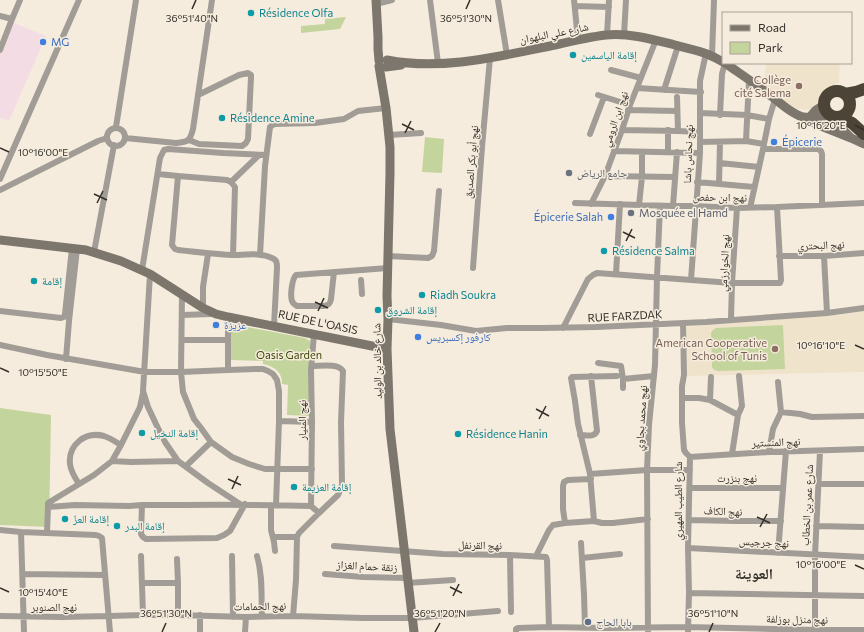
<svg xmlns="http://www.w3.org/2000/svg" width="864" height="632" font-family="Commissioner,'Noto Naskh Arabic',sans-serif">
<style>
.commercial{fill:#f4dce5}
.built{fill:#f0e3cc}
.green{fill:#c4d49d}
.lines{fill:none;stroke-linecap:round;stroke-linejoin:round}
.street{stroke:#a19d96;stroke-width:6}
.secondary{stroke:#7c766d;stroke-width:9}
.highway{stroke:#4c4437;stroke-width:12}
.ticks{fill:none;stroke:#332f29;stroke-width:1.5}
.culture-dot{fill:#0f9aa8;stroke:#f6ecdd;stroke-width:1.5}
.shop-dot{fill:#3f7fe0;stroke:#f6ecdd;stroke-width:1.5}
.education-dot{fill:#8d6e63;stroke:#f6ecdd;stroke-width:1.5}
.worship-dot{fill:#6b7280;stroke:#f6ecdd;stroke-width:1.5}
.service-dot{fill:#5c6f8a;stroke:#f6ecdd;stroke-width:1.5}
.labels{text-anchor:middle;stroke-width:3;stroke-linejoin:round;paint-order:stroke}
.culture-label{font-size:11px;fill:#0d838f;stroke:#f6ecdd;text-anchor:start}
.street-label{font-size:11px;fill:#332f29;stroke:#f6ecdd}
.shop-label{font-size:11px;fill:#366cbe;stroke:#f6ecdd;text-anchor:start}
.education-label{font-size:11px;fill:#785e54;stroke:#f6ecdd;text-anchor:end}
.worship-label{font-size:11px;fill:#5b616d;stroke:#f6ecdd;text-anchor:start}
.park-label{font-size:11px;fill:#3a4705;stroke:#f6ecdd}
.service-label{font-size:11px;fill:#4e5e75;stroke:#f6ecdd;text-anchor:start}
.district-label{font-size:15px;font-weight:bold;fill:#332f29;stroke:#f6ecdd}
.ticks-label{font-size:10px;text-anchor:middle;fill:#332f29;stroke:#f6ecdd;stroke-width:3;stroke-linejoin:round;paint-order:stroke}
</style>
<rect width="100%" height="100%" fill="#f6ecdd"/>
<path class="commercial" d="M12 22 46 36 9 121 0 118V54Z"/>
<path class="built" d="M766 63H840L839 83 826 88 817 105 813 109 808 110 790 108 764 89Z
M864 311V372L686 376 685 327 845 314Z"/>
<path class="green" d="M346 17 340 29 301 33V26L325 24V19Z
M425 137 444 139 442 173 422 172Z
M231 324 305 338 310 341 309 416 287 415 288 385 282 384C283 373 274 366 263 364V361L231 360Z
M782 325 783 326 785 369 718 371 714 370 712 367 711 333 713 330 716 328Z
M0 408 51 415 49 527 0 525Z"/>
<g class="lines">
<path class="street" d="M430 0 438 63
M498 0 507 55
M574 0 578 40
M376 4 392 0
M575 6 609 7
M0 16 12 19 20 0
M607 35 609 0
M624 35 626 0
M0 50 12 19
M712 56 714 0
M611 70 641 78
M637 88 701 92
M664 90 678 46
M598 95 630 105
M677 97 678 131
M628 110 677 111
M700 113 747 115 769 119
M720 115 722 74 725 63
M116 127 136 0
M107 137a9 9 0 1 1 18 0a9 9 0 1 1-18 0Z
M622 130 678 131 700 132
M590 134 604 97
M389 135 421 133
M125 138 176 143C188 142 190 141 193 129L212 0
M189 140 199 144 242 146 246 143 248 139 251 77V75L248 73 239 75 198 95
M746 141 749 80
M700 142 746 141 764 144
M763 149H818L821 151 822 154V205
M614 151 700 153
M668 152V130
M720 163 759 167
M158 174 178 176
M605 176 675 177
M0 179 79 0
M231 182 259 155
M697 182 754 187
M719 184 720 142
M0 190 98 141 107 138
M575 203 673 206H695L737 208 777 207 864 203
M591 204 605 176 622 130 630 105 656 40
M639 205 642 177V152
M673 206 677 152
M750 208 763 149 769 119 775 99
M94 252 114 145
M233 255 235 187 231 182 227 180 178 176 172 245 175 249 178 250C196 252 214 254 231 255 244 255 260 252 272 258 277 260 277 263 277 268L274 326
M260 255 265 166 270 127 274 124 315 123 344 119 358 111 386 108
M388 256 428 258 432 256 434 251 439 191
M779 256H824L864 253
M824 256 827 313
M473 268 482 147 490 58
M142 270 160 158 164 150 168 149 223 153 266 155
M334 272 331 299C330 304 329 305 324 306H297C294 304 293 304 292 301 290 295 292 279 296 275L388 268
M150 274 143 391 148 407 156 424 165 442 178 461 208 483 240 504
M616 274 620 204
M361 280 362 294
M691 280 700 153V81L706 53
M182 294 181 372 183 392 194 419 201 428 211 442 232 457 249 464 265 469H312
M203 308V287L208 254
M0 311 61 318 64 317 65 314 72 248
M182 315 212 314
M228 317V370
M388 319 441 325 476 331 507 328H543L596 327 706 322 827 313 864 308
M731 319 732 283 737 208
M683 323 684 375 682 386V423L684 450 686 453 690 457 688 548 689 593 688 632
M563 328 588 279 593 275 597 273 732 283H780L781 280 777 207
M182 340H228
M0 345 47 355 145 372H181L228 370 256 369H263L268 371 273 374 277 380 279 391V421L276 505
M66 359 69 321 77 249
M598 363 621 366 623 379 654 376
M623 379V388
M682 398H699L710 400 738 415
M710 400 711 377
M781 412 800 414 812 417 864 416
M279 421 312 422
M580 435C586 435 594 438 597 431L591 376
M769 452 773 429 781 412 778 382
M732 454 738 415 742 406 739 376
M690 457 769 452 864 449
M112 461 131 462 178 461
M186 466 211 442
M590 474 647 470H690
M79 484C75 478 71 472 70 464 68 445 85 431 104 436 110 438 116 442 121 445
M819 484H864
M690 488H783
M142 505 141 534 143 537 146 539 217 538 224 535 230 531 245 504
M271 505V530L274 542 275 551
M311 506 312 422 311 370 314 334
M48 507V503L94 475 112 461 121 445 140 407 143 393
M689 520 737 521H781
M594 521 590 474 578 424 575 401 571 378 572 377 617 376
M565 523 563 509V486L564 482 568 480 591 479
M816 526 864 527
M0 530 21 532 96 535 99 536 102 538 110 632
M21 532 24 632
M47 533 48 507 75 505 129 506 142 505C198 505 255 504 311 506L319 513
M273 537H297
M581 543 584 594 585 627
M334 546 443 554 510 555 546 557 547 560 549 627
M688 548 864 557
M778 553 786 451
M510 555 511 612
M141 556 143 615
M232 556 233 617
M257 556C263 576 261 596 262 616
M536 556 549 530 553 525 565 523 594 521 602 523H613L648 519
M582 558 620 554
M177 559 178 583V615
M23 574 105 575
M325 574 363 577 407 578
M142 583H178
M407 583 453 580
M689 593 864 596
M0 616 62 617 109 616 143 615H178L246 617 293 616 363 618H412L498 611
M293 616 296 580 297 537 299 533 319 513 338 495 341 488 342 484 341 422 343 371C338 363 321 366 312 366
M200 632V615
M245 632 246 617
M516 632V629L518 628 549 627 606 628 688 627 815 630H864
M648 632 647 470 649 425 655 365 657 277 660 206
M815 632V555L820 451"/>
<path class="secondary" d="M376 0 378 37V49L379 61
M387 60C443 71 500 56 555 45 572 41 589 37 606 35 631 33 651 39 675 45 685 48 697 50 707 54 712 56 718 59 723 62
M725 63C742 75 759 86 775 99 784 106 792 114 803 117 812 119 822 116 831 115
M379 66 386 108 390 147V173L387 296 388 319 387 349 390 429 414 632
M386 67 401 65
M834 116 841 128 851 138 864 144
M810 117 816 110 824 105
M805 118 816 124 851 138
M0 240 86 250 121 261 150 274 203 308 216 314 228 317 387 349"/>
<path class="highway" d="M824 104a13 13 0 1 1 26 0a13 13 0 1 1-26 0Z
M845 94 856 92 864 89
M839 117 852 123 864 134"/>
</g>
<path class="ticks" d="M192 9 196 0M466 9 470 0M402 124 414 130M855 125 864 130M405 133 411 121M0 148 9 152M94 194 107 200M97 203 103 191M623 232 635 238M626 241 632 229M315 302 328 308M318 311 324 298M855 345 864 349M0 368 9 372M536 409 549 416M539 419 546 406M228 479 241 485M232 489 238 476M757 517 770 523M760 527 767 514M855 565 864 569M450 587 462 593M0 588 9 592M453 596 459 584M162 632 166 623M435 632 440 623M709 632 713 623"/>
<g class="culture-dot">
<circle cx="251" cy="13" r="4"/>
<circle cx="573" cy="55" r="4"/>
<circle cx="222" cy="118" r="4"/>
<circle cx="604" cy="251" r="4"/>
<circle cx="34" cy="281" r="4"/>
<circle cx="422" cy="295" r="4"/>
<circle cx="378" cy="310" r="4"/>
<circle cx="142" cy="433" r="4"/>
<circle cx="458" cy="434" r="4"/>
<circle cx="294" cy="487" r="4"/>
<circle cx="65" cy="519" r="4"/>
<circle cx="117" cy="526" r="4"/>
</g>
<g class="shop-dot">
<circle cx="43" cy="42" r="4"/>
<circle cx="774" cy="142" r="4"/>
<circle cx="611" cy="217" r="4"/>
<circle cx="216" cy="325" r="4"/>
<circle cx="418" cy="337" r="4"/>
</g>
<g class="education-dot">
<circle cx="799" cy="86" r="4"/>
<circle cx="775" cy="349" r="4"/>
</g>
<g class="worship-dot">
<circle cx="569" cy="173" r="4"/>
<circle cx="631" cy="213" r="4"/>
</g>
<circle class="service-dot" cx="588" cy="622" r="4"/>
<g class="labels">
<g class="culture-label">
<text x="259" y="17">Résidence Olfa</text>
<text x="581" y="59">إقامة الياسمين</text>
<text x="230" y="122">Résidence Amine</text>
<text x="612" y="255">Résidence Salma</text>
<text x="42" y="285">إقامة</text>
<text x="430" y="299">Riadh Soukra</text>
<text x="386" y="314">إقامة الشروق</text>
<text x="150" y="437">إقامة النخيل</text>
<text x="466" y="438">Résidence Hanin</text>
<text x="302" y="491">إقامة العزيمة</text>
<text x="73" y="523">إقامة العزّ</text>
<text x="125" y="530">إقامة البدر</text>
</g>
<g class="street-label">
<text transform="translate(554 33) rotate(-11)" y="4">شارع علي البلهوان</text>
<text transform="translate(615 119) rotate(-71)" y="4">نهج ابن الرومي</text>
<text transform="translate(688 154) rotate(-88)" y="4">نهج نحاس باشا</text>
<text transform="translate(471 162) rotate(-85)" y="4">نهج أبو بكر الصديق</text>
<text transform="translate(720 197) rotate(1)" y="4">نهج ابن حفص</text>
<text transform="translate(821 245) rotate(-2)" y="4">نهج البحتري</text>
<text transform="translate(724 263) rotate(-87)" y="4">نهج الخوارزمي</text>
<text transform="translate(625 316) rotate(-3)" y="4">RUE FARZDAK</text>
<text transform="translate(318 322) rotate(12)" y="4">RUE DE L'OASIS</text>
<text transform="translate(377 361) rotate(-91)" y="4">شارع خالد بن الوليد</text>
<text transform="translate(641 418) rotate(-86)" y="4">نهج محمد بجاوي</text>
<text transform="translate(302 420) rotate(-90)" y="4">نهج المنيار</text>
<text transform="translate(776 442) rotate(-2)" y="4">نهج المنستير</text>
<text x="737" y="482">نهج بنزرت</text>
<text transform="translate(678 501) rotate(-90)" y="4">شارع الطيب المهيري</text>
<text transform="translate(807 505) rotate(-87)" y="4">شارع عمر بن الخطاب</text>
<text transform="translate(723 511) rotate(2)" y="4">نهج الكاف</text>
<text transform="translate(764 542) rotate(3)" y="4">نهج جرجيس</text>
<text transform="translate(480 545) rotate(1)" y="4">نهج القرنفل</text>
<text transform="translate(367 566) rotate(3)" y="4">زنقة حمام الغزاز</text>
<text transform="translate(260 606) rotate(-1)" y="4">نهج الحمامات</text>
<text x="54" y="611">نهج الصنوبر</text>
<text transform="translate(797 619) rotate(1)" y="4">نهج منزل بوزلفة</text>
</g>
<g class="shop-label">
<text x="51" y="46">MG</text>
<text x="782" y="146">Épicerie</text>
<text x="603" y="221" text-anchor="end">Épicerie Salah</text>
<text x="224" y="329">عزيزة</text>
<text x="426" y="341">كارفور إكسبريس</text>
</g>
<g class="education-label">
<text x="791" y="84">Collège<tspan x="791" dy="13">cité Salema</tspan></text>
<text x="767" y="347">American Cooperative<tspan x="767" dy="13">School of Tunis</tspan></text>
</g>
<g class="worship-label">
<text x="577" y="177">جامع الرياض</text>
<text x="639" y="217">Mosquée el Hamd</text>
</g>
<g class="park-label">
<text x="289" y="359">Oasis Garden</text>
</g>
<g class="service-label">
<text x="596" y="626">بابا الحاج</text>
</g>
<g class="district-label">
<text x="754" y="579">العوينة</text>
</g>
</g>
<g class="ticks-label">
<text x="192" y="22">36°51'40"N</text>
<text x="466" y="22">36°51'30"N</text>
<text x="821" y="129">10°16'20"E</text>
<text x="43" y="156">10°16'00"E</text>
<text x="821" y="349">10°16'10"E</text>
<text x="43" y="376">10°15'50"E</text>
<text x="821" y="568">10°16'00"E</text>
<text x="43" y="596">10°15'40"E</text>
<text x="166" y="617">36°51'30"N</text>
<text x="440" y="617">36°51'20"N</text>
<text x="713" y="617">36°51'10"N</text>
</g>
<rect x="722" y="12" width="130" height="52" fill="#f6ecdd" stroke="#a8a095"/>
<rect x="730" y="25" width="20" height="6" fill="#7c766d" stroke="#a8a095"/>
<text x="758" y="32" font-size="12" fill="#332f29">Road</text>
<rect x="730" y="42" width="20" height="12" fill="#c4d49d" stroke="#a8a095"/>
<text x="758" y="52" font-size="12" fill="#332f29">Park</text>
</svg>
